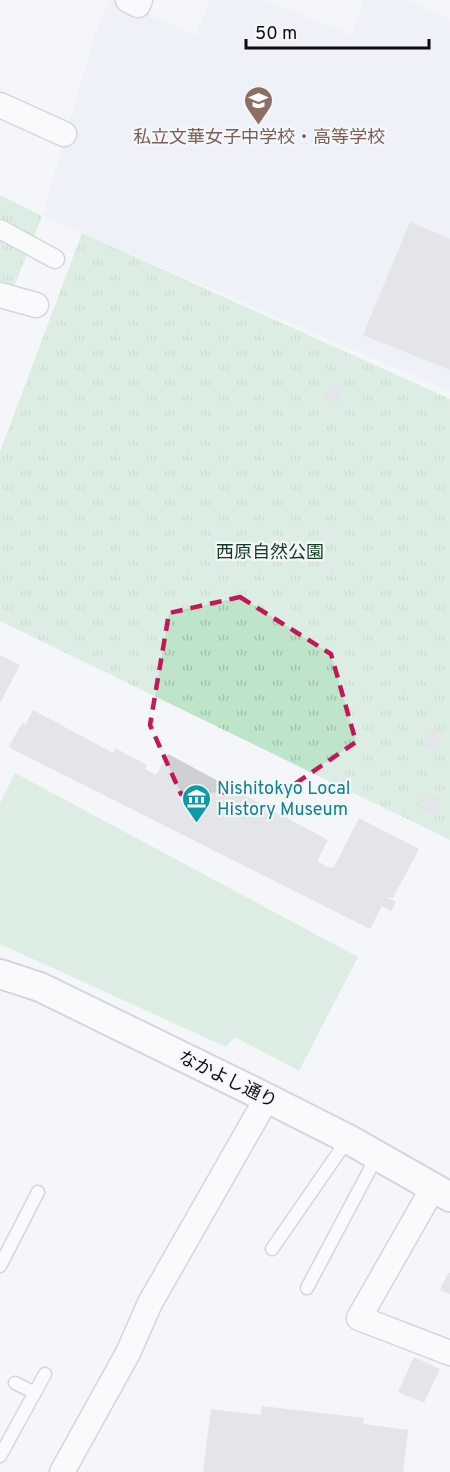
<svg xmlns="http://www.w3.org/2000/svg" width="450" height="1472" font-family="Overpass,'Noto Sans JP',sans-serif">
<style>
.built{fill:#e6eaf5}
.park{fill:url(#park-tufts)}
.pitch{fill:#bee5c9}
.building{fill:#cfd0d4}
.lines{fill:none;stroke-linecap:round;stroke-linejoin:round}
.service-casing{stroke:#aeb0b4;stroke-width:15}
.pedestrian-casing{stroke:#aeb0b4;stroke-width:21}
.minor-casing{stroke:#aeb0b4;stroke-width:27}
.tertiary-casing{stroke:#aeb0b4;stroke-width:32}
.service{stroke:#fff;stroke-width:12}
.pedestrian{stroke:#fff;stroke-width:18}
.minor{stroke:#fff;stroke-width:24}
.tertiary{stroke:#fff;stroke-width:28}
.marked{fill:none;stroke:#c2185b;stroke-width:4.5;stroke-dasharray:12 8;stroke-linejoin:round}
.labels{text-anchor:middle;stroke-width:4.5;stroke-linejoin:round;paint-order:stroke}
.education-label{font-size:18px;fill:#785e54;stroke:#f4f6fa}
.park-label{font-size:18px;fill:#103d23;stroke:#f4f6fa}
.culture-label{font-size:18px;fill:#0d838f;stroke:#f4f6fa;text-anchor:start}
.street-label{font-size:18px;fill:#0d0d0f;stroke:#f4f6fa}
</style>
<defs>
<pattern id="park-tufts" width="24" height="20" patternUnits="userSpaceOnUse" patternTransform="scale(1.5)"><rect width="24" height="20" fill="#bee5c9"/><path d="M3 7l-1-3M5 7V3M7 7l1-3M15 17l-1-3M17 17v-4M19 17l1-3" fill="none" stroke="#a2c3ab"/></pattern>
</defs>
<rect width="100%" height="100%" fill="#f4f6fa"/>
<path class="built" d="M109 0H116L196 35 210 0H263L351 35 364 0H409L450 19V391L42 216 95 34Z"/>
<path class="park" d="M0 195 42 216 12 292 0 289Z
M82 233 450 399V840L0 621V452Z"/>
<path class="pitch" d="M15 773 358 957 299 1071 235 1037 226 1047 0 944V803Z"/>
<path class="building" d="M410 222 450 239V370L363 335Z
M329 385 343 390 338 404 324 399Z
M0 655 20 665 0 703Z
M33 710 113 753 115 748 147 765 145 769 156 775 168 754 328 840 317 861 330 868 334 867 359 818 419 849 393 898 386 897 396 902 391 911 382 906 370 929 14 750 9 746 22 723 26 724Z
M433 728 443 735 434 750 423 744Z
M424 793 442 799 436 816 418 810Z
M448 1273H450V1294L440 1290Z
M414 1357 440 1369 424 1403 398 1392Z
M262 1406 364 1418 363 1424 408 1430 403 1472H203L211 1409 261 1415Z"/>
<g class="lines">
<defs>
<path id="service" d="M272 1249 348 1139
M0 1266 38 1192
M307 1288 377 1156
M15 1383 35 1393
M0 1456 45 1374"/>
<path id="pedestrian" d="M0 229 55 259"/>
<path id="minor" d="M128 0 138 5 140 0
M0 105 64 134
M0 295 36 305
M433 1188 359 1318 450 1353
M62 1472 128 1353 150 1303 267 1098"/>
<path id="tertiary" d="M0 974 40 987 267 1098 348 1139 450 1197"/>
</defs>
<use href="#service" class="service-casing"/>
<use href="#pedestrian" class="pedestrian-casing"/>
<use href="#minor" class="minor-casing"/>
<use href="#tertiary" class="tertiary-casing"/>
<use href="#service" class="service"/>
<use href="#pedestrian" class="pedestrian"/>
<use href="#minor" class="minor"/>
<use href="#tertiary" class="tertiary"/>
</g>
<path d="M0 0H450V1472H0ZM240 597 331 654 356 742 286 790 181 794 150 725 169 613Z" fill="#f4f6fa" fill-opacity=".55" fill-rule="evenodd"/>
<path class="marked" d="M240 597 331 654 356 742 286 790 181 794 150 725 169 613Z"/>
<defs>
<symbol id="school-pin" viewBox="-11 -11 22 30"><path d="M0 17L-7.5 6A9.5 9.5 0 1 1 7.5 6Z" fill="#8d6e63" stroke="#f4f6fa"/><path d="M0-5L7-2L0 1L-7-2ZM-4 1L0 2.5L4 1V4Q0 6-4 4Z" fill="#fff"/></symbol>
<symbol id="museum-pin" viewBox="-11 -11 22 30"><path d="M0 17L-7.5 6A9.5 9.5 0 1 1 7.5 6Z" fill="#0f9aa8" stroke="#f4f6fa"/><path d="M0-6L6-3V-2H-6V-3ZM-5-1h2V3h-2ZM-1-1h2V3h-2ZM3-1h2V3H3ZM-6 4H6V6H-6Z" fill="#fff"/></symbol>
</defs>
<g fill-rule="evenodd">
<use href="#school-pin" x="242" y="84" width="33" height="45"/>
<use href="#museum-pin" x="180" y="782" width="33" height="45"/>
</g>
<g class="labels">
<g class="education-label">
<text x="259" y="143">私立文華女子中学校・高等学校</text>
</g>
<g class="park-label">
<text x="270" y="558">西原自然公園</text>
</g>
<g class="culture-label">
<text x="217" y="794">Nishitokyo Local<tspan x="217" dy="21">History Museum</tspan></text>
</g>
<g class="street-label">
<text transform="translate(228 1079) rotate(26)" y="6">なかよし通り</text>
</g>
</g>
<path d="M246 39v9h183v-9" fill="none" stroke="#0d0d0f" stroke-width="3"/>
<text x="255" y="39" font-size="18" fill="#0d0d0f" stroke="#f4f6fa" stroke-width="4.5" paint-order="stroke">50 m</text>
</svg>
